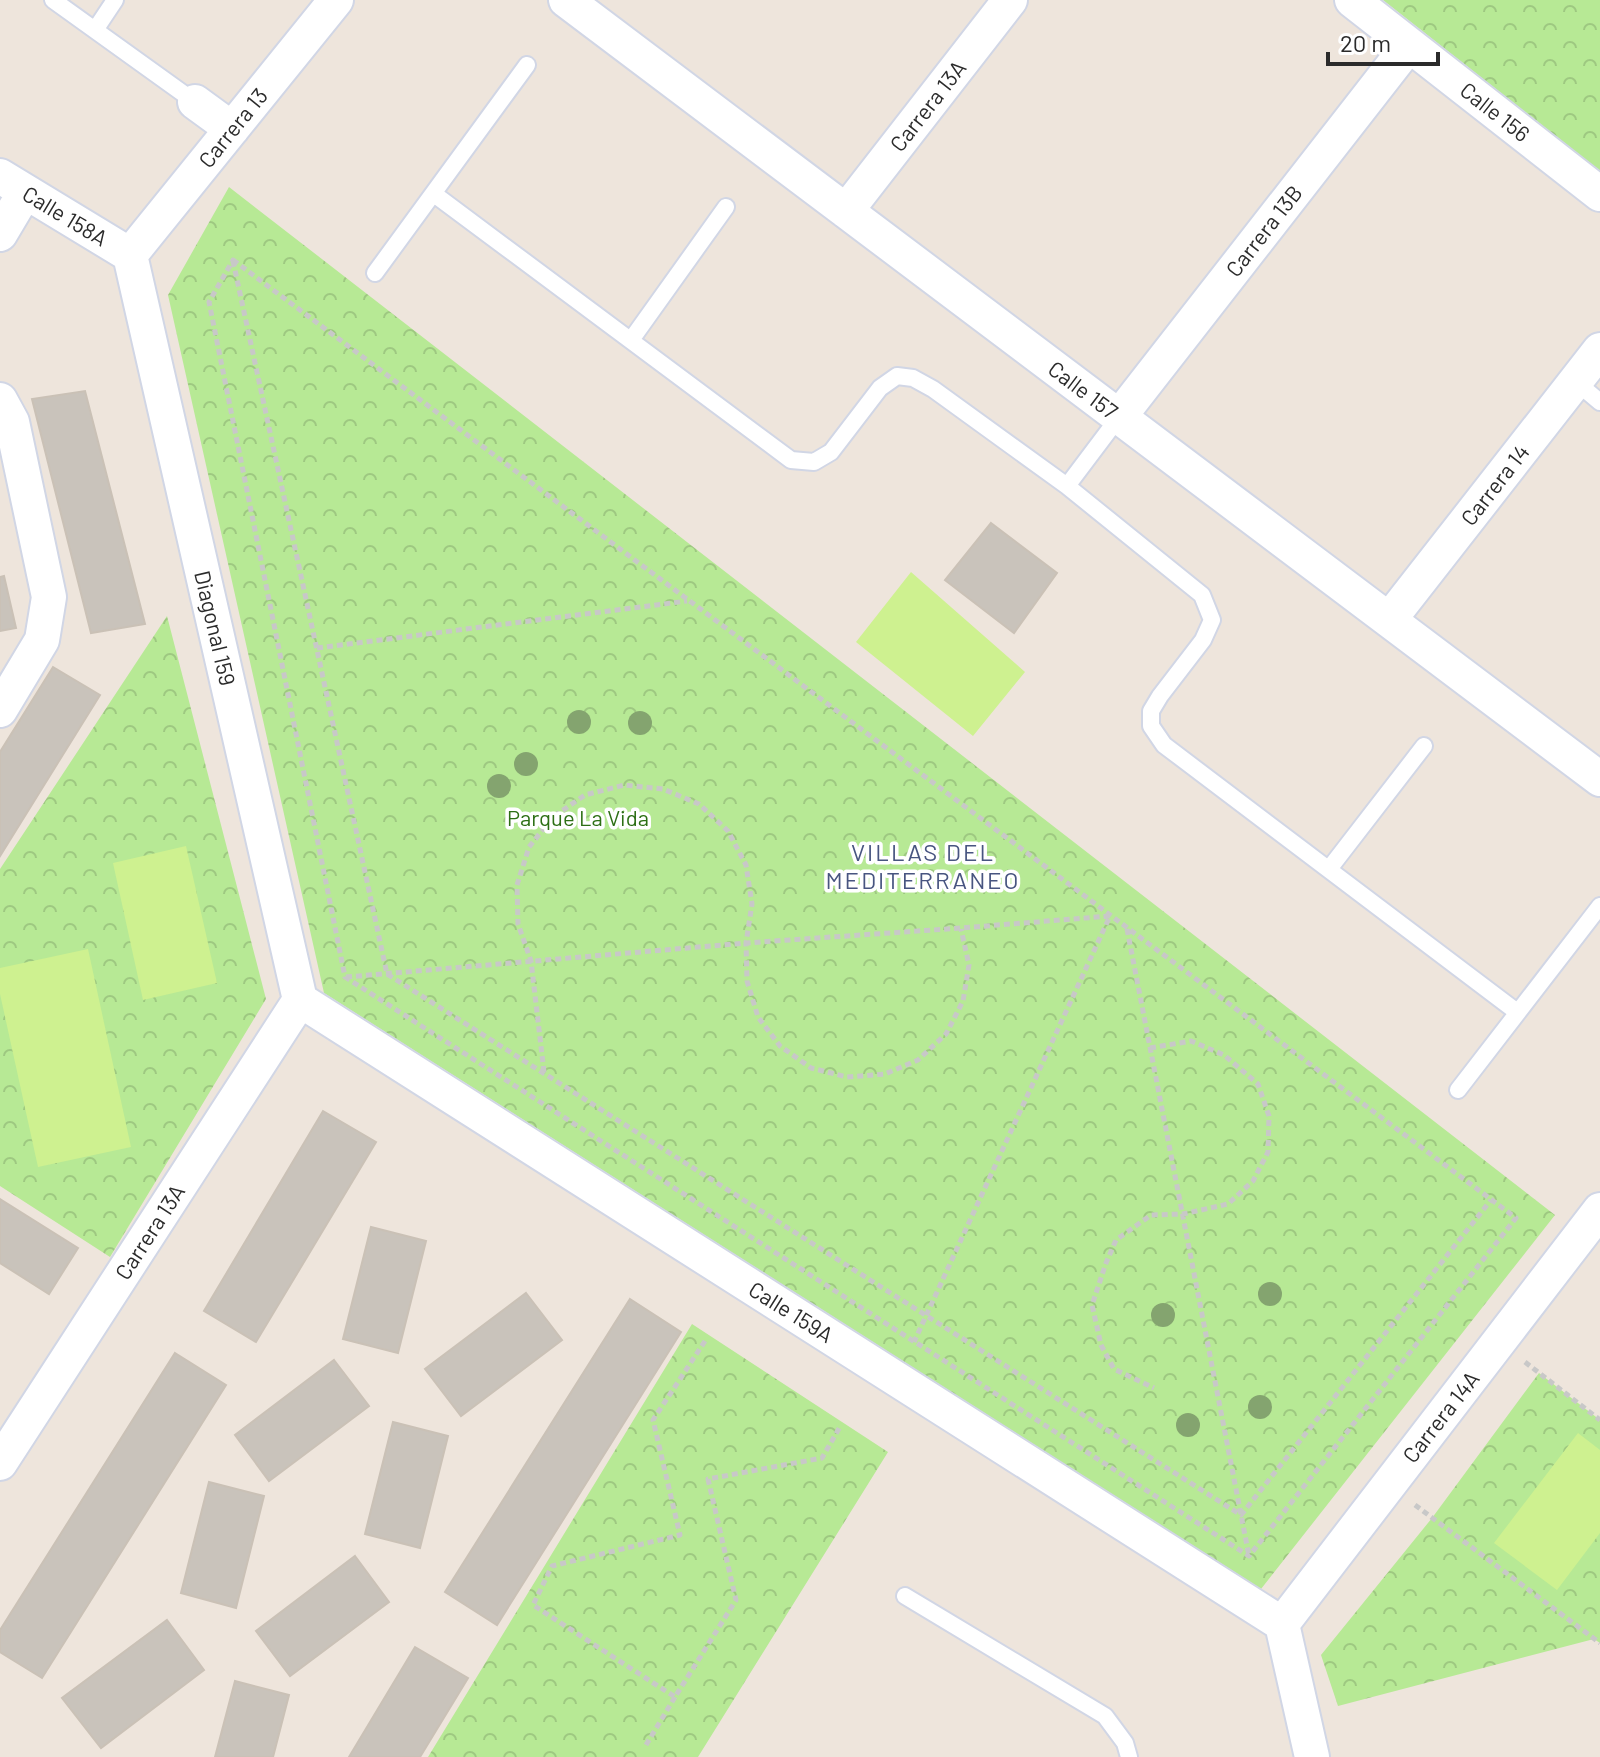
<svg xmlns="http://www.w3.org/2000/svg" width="1600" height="1757" font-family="Barlow,sans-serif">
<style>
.park{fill:url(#park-crowns)}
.pitch{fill:#cef190}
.building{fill:#c9c3bb;stroke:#cac1b6;stroke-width:2}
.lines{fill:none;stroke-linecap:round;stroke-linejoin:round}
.lane-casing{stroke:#d1d6e5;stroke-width:20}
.street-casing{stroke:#d1d6e5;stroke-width:38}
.path{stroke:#c8c8c8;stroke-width:5;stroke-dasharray:6 4;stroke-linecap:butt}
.lane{stroke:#fff;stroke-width:16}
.street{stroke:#fff;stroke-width:34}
.tree{fill:#84a46f}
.labels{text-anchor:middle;stroke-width:7;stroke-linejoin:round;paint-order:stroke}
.street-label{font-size:22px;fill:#2b2b2b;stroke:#fff}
.park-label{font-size:22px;fill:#2d6f15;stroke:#fff}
.neighbourhood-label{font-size:24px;letter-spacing:2px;fill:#485580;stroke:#fff}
</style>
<defs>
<pattern id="park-crowns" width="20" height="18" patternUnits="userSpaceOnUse" patternTransform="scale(2)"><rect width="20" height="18" fill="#b7e995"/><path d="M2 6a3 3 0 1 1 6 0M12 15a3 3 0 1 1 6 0" fill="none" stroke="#9ec881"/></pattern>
</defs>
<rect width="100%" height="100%" fill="#eee5dc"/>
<path class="park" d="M1383 0H1600V171Z
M229 187 1555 1215 1261 1589 324 993 168 295Z
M167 616 266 999 110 1257 0 1186V869Z
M692 1324 888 1452 698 1757H428Z
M1539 1373 1600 1420V1643L1594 1639 1338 1706 1321 1655 1432 1518Z"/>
<path class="pitch" d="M911 572 1025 672 973 736 856 642Z
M186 846 217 983 143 1000 113 863Z
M88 949 131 1147 38 1167 0 994V968Z
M1578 1433 1600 1450V1533L1557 1590 1494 1543Z"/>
<path class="building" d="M85 391 145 624 91 633 32 399Z
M991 523 1057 573 1014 633 945 580Z
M4 576 16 628 0 631V577Z
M53 667 100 695 0 856V752Z
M323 1111 376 1142 256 1342 204 1311Z
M0 1199 78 1248 49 1294 0 1263Z
M371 1227 426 1241 398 1353 343 1339Z
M526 1293 562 1340 461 1416 425 1369Z
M630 1299 681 1332 497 1625 445 1592Z
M175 1353 226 1385 42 1678 0 1652V1630Z
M334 1360 369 1406 269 1481 235 1435Z
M393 1422 448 1436 420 1548 365 1534Z
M209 1482 264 1496 236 1608 181 1593Z
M355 1556 389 1602 290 1676 256 1631Z
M167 1620 204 1670 101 1748 62 1698Z
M415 1647 468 1678 420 1757H349Z
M235 1681 289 1695 273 1757H215Z"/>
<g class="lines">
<defs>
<path id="lane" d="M53 0 195 102
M95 30 115 0
M434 194 791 460 814 462 831 452 880 388 897 376 913 378 933 389 1067 486 1202 595 1212 620 1203 640 1160 696 1151 711V726L1164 745 1517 1012
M375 273 527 65
M631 340 726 207
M1575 381 1600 402
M1067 486 1119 417
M1329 869 1424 746
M1458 1090 1600 906
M905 1596 1105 1716 1125 1743 1129 1757"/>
<path id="street" d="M566 0 1600 779
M1352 0 1600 194
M195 102 232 129
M0 176 130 255
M846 211 1010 0
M0 234 25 192
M130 255 300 1000
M130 255 336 0
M0 400 12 422 49 597 42 640 0 710
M1119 417 1409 45
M1389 620 1600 350
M300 1000 1282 1624
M0 1463 300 1000
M1282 1624 1600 1210
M1282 1624 1312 1757"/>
</defs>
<use href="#lane" class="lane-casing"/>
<use href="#street" class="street-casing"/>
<path class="path" d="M233 260 1516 1218 1249 1556 345 977 209 302Z
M233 261 387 974 1241 1515 1491 1200
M317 648 687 601
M1127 929 1249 1556
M346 977 746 943 961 928 1110 916 914 1342
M1150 1048 1191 1041 1224 1055 1258 1084 1269 1116 1268 1152 1253 1181 1228 1204 1183 1214 1151 1215 1116 1240 1106 1263 1092 1305 1101 1345 1114 1369 1154 1388
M544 1072 531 961 518 924 517 885 529 847 553 817 585 795 624 785 663 789 699 804 728 831 746 865 752 904 746 943 747 981 758 1017 780 1046 811 1068 847 1077 885 1074 918 1060 946 1034 963 1001 969 965 961 929
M705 1341 653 1420 680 1535 552 1566 533 1605 675 1697 736 1600 708 1479 822 1458 841 1425
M1525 1362 1600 1420
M1415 1505 1600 1643
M646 1745 675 1697"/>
<use href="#lane" class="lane"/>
<use href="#street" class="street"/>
</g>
<g class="tree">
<circle cx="579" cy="722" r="12"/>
<circle cx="640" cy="723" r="12"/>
<circle cx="526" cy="764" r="12"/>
<circle cx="499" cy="786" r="12"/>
<circle cx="1270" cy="1294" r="12"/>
<circle cx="1163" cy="1315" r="12"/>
<circle cx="1260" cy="1407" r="12"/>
<circle cx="1188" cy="1425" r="12"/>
</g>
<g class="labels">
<g class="street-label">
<text transform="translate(928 106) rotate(-52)" y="8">Carrera 13A</text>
<text transform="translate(1495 112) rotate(38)" y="8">Calle 156</text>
<text transform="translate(233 128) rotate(-51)" y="8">Carrera 13</text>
<text transform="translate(65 216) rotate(31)" y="8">Calle 158A</text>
<text transform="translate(1264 231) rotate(-52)" y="8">Carrera 13B</text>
<text transform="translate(1083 390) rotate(37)" y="8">Calle 157</text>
<text transform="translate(1495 485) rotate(-52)" y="8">Carrera 14</text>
<text transform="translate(215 628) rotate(77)" y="8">Diagonal 159</text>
<text transform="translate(150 1232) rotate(-57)" y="8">Carrera 13A</text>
<text transform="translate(791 1312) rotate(32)" y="8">Calle 159A</text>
<text transform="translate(1441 1417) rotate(-52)" y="8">Carrera 14A</text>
</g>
<g class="park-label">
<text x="578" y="826">Parque La Vida</text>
</g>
<g class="neighbourhood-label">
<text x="923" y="861">VILLAS DEL<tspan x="923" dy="28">MEDITERRANEO</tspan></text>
</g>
</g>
<path d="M1328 52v12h110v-12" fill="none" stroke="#2b2b2b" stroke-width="4"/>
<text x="1340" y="52" font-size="24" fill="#2b2b2b" stroke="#ffffff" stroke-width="6" paint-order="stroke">20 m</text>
</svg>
